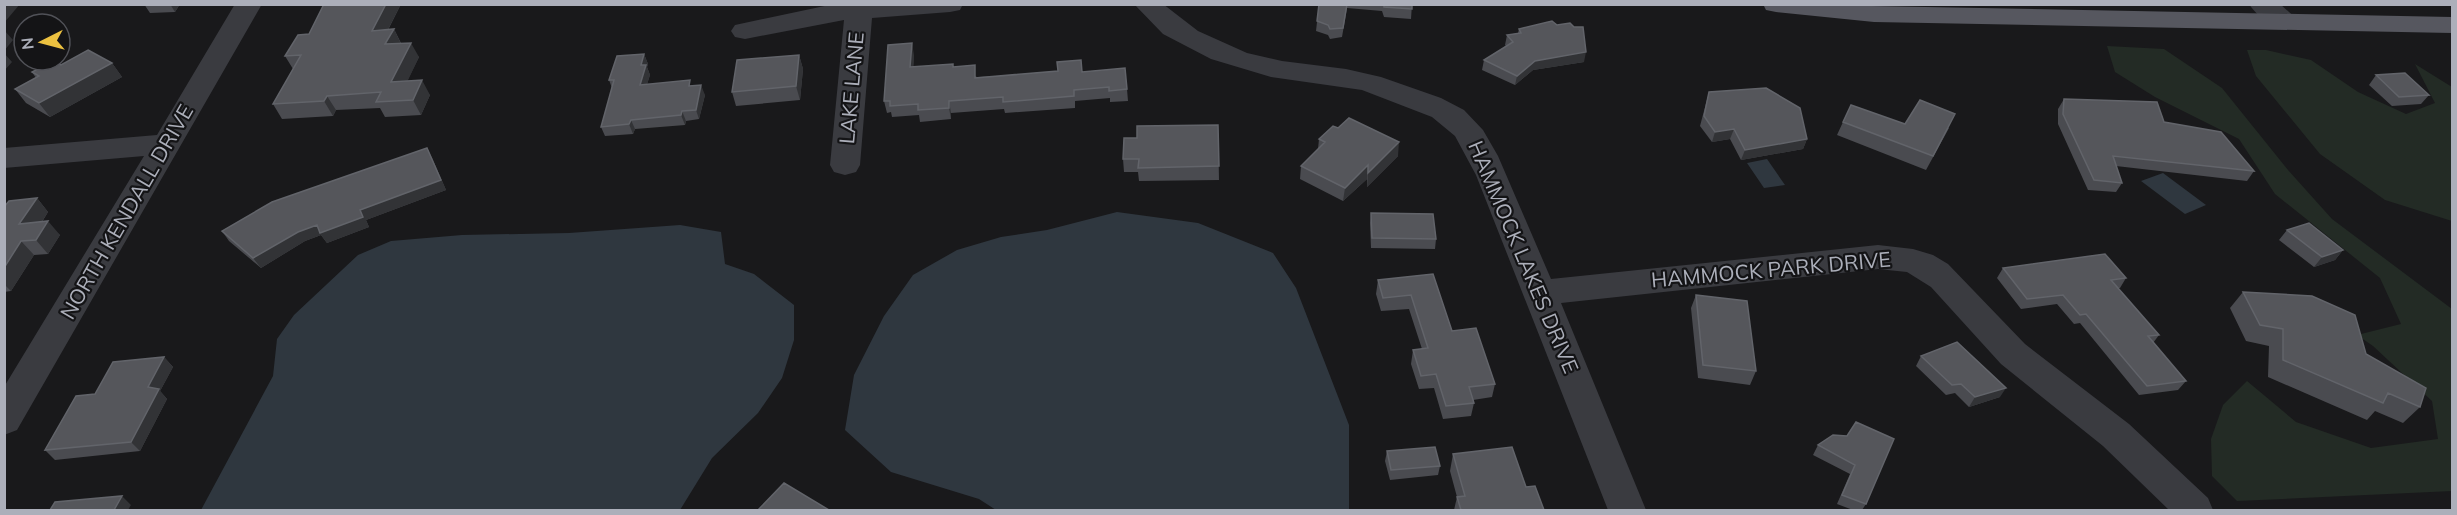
<svg xmlns="http://www.w3.org/2000/svg" width="2457" height="515" font-family="Mulish,sans-serif">
<style>
.green{fill:#232b25}
.water{fill:#2f373f}
.lines{fill:none;stroke-linecap:round;stroke-linejoin:round}
.minor{fill:#3a3b40;fill-rule:evenodd}
.major{fill:#56575f;fill-rule:evenodd}
.wall{fill:#4a4b50}
.shaded-wall{fill:#323336}
.building{fill:#55565b;stroke:#62646a;stroke-width:1.5}
.labels{text-anchor:middle;stroke-width:4.5;stroke-linejoin:round;paint-order:stroke}
.street-label{font-size:21px;fill:#acafba;stroke:#141416}
</style>
<rect width="100%" height="100%" fill="#19191b"/>
<path class="green" d="M2107 46 2164 49 2222 88 2288 170 2332 219 2452 309V491L2237 501 2212 476 2211 439 2223 405 2247 381 2296 422 2371 448 2438 439 2432 401 2373 346 2357 335 2401 324 2380 278 2275 194 2239 139 2155 97 2115 72Z
M2247 50H2266L2311 60 2358 92 2406 114 2435 103 2415 64 2452 87V221L2385 200 2320 154 2256 76Z"/>
<path class="water" d="M1767 159 1785 185 1764 188 1747 163Z
M2163 173 2206 205 2185 214 2141 181Z
M1117 212 1198 223 1273 253 1296 288 1349 425V510H996L979 499 891 472 845 430 854 375 884 316 913 275 957 250 1001 237 1047 230Z
M680 225 721 232 725 264 754 274 794 305V340L782 378 758 413 712 458 680 510H201L273 376 277 339 294 315 358 255 391 241 462 235 569 233Z"/>
<g class="lines">
<path class="minor" d="M235 4H262L17 430 4 435V387L144 156 4 168V148L157 135Z
M834 4H963L960 10 950 12 872 18 860 165 856 172 845 175 834 172 830 165 844 20 745 39 735 37 731 31 735 25Z
M1134 4H1163L1198 31 1247 53 1282 61 1346 69 1381 77 1441 98 1464 110 1483 130 1498 156 1551 279 1878 245 1913 249 1933 255 1948 264 2025 344 2129 424 2208 498 2213 510H2169L2103 446 2001 364 1931 287 1907 272 1878 269 1561 303 1646 510H1608L1476 175 1455 136 1432 117 1362 90 1271 77 1211 59 1163 34Z
M2249 4H2280L2299 21 2295 27C2277 31 2259 19 2249 4Z"/>
<path class="major" d="M1763 4 2452 17V33L1874 22 1776 12 1766 10Z"/>
</g>
<path class="wall" d="M144 4H180L175 12 150 13Z
M324 4H401L388 30 394 29 401 43 419 57 407 81 430 95 421 115 385 117 380 108 336 110 333 116 282 119 273 104 293 69 285 56 309 34Z
M1319 4H1412L1411 19 1384 17 1382 11 1347 8 1342 37 1330 39 1328 35 1316 31Z
M1519 29 1584 62 1533 70 1515 85 1482 70 1484 60 1506 46 1505 45 1507 35 1518 33Z
M644 54 648 64 647 67 650 75 647 84 692 86 705 95 699 119 686 121 685 125 635 129 633 134 605 136 601 127 612 88 609 80Z
M799 55 803 69 800 100 736 106 732 92Z
M914 55 913 67H954L977 77 1082 72 1127 89 1128 101 1110 102V98L1075 101V108L1005 113 1004 109 951 113V119L920 122 919 115 892 117 891 112 887 113 884 101Z
M112 63 122 77 50 117 26 103 15 89 36 78 32 72Z
M2376 75 2429 95 2421 104 2392 106 2369 85Z
M1709 92 1807 139 1803 149 1741 160 1730 139 1712 142 1700 126Z
M2064 99 2164 122 2254 171 2247 181 2116 166 2122 183 2116 192 2088 190 2058 124V109Z
M1843 122 1905 124 1949 128 1926 170 1837 135Z
M1218 125 1219 180 1139 181 1138 172H1124L1123 159 1137 138Z
M1319 139 1398 156 1367 187V179L1343 201 1300 179 1301 166 1318 149Z
M427 148 432 158 446 190 366 220 369 227 327 243 321 235 305 241 261 268 229 241 222 231Z
M37 198 48 212 42 222 60 235 48 254 34 255 11 291 4 292V207Z
M1371 213 1436 239 1435 249 1371 248 1370 223Z
M2287 230 2343 250 2335 260 2314 267 2279 240Z
M2003 268 2126 278 2120 288H2118L2159 335 2153 343 2186 381 2178 390 2139 395 2080 323 2074 324 2057 304 2021 309 1997 278Z
M1433 274 1452 331 1495 384 1492 397 1473 400 1474 403 1471 416 1443 419 1434 388 1419 389 1411 364 1413 350 1422 349 1409 309 1381 311 1376 294 1378 280Z
M2243 292 2366 354 2420 407 2403 423 2375 411 2367 420 2268 377 2269 346 2246 341 2230 308Z
M1696 295 1756 371 1750 385 1698 378 1691 308Z
M1921 356 2000 397 1969 407 1955 393 1946 395 1916 366Z
M164 357 173 367 160 391 167 399 140 451 55 460 45 450 95 394Z
M1847 436 1866 504 1862 510H1853L1837 504 1850 474 1813 455 1818 445Z
M1387 451 1440 466 1438 475 1390 480 1385 461Z
M1453 454 1526 487 1544 510H1454L1457 497 1450 471Z"/>
<path class="shaded-wall" d="M4 4H20L4 23Z
M170 4H180L175 12Z
M386 4H401L380 45 372 31Z
M394 29 401 44H385Z
M4 30 13 40 4 51Z
M411 43 419 57 400 97 391 82Z
M912 43 914 55 913 79 910 67Z
M1586 52 1584 62 1533 70 1515 85 1517 76 1535 61Z
M4 53 12 62 4 71Z
M644 54 648 64 647 67 650 75 644 94 640 85 641 65Z
M799 55 803 69 800 100 796 86Z
M112 63 122 77 50 117 39 103Z
M422 80 430 95 421 115 413 100Z
M701 85 705 95 699 119 696 110Z
M327 96 336 110 333 116 324 101Z
M949 101 951 113V119L949 108Z
M682 111 686 121 685 125 681 115Z
M631 120 635 129 633 134 629 124Z
M1734 129 1730 139 1712 142 1715 132Z
M1807 139 1803 149 1741 160 1745 150Z
M1399 142 1398 156 1367 187 1368 173Z
M427 148 432 158 446 190 366 220 369 227 327 243 321 235 305 241 261 268 253 258 298 232 360 210Z
M1368 165 1367 179 1343 201 1345 188Z
M37 198 48 212 32 237 19 224Z
M48 221 60 235 48 254 36 240Z
M21 241 34 255 11 291 4 284V268Z
M2343 250 2335 260 2314 267 2322 257Z
M164 357 173 367 160 391 167 399 140 451 131 442 148 387Z
M2006 388 2000 397 1969 407 1975 397Z
M122 496 131 505 128 510H114Z"/>
<path class="building" d="M324 4H386L372 31 394 29 385 44 411 43 391 82 422 80 413 100 376 102 381 92 327 96 324 101 273 104 301 55 285 56 298 35 309 34Z
M1319 4H1347L1343 28 1330 29 1328 25 1317 21Z
M1384 4H1412V9L1384 7Z
M1552 21 1557 25 1570 23 1574 27H1583L1586 52 1535 61 1517 76 1484 60 1513 42 1507 35 1521 33 1519 29Z
M912 43 910 67 953 64V67L975 65V78L1058 71 1057 62 1081 60 1082 72 1125 68 1127 89 1109 91V87L1074 90V96L1003 102V97L949 101V108L918 110V104L890 106V101H884L888 45Z
M88 50 112 63 39 103 15 89 39 76 32 72 53 61 61 65Z
M644 54 641 65H646L640 85 690 80 689 86 701 85 696 110 682 111 681 115 631 120 629 124 601 127 614 80H609L617 56Z
M799 55 796 86 732 92 737 60Z
M2405 73 2429 95 2399 97 2376 75Z
M1766 88 1800 108 1807 139 1745 150 1734 129 1715 132 1704 116 1709 92Z
M2064 99 2157 102 2164 122 2221 132 2254 171 2113 156 2122 183 2094 180 2063 114Z
M1920 100 1955 114 1933 156 1843 122 1851 105 1905 124Z
M1349 118 1399 142 1368 173V165L1345 188 1301 166 1325 142 1319 139 1333 126 1338 128Z
M1218 125 1219 166 1138 168 1139 159H1123L1124 138H1137V126Z
M427 148 441 180 360 210 363 217 320 233 317 225 298 232 253 258 222 231 272 202Z
M37 198 19 224 48 221 36 240 21 241 4 268V207L9 201Z
M1371 213 1433 214 1436 239 1372 238Z
M2309 223 2343 250 2322 257 2287 230Z
M2105 254 2126 278 2111 280 2159 335 2148 336 2186 381 2147 386 2086 314 2080 315 2063 295 2027 299 2003 268Z
M1433 274 1452 331 1476 328 1495 384 1469 387 1474 403 1446 406 1436 374 1421 376 1413 350 1428 348 1411 295 1383 298 1378 280Z
M2243 292 2312 296 2355 315 2366 354 2426 388 2420 407 2388 393 2383 403 2283 360V329L2260 325Z
M1696 295 1747 301 1756 371 1703 365Z
M1957 342 2006 388 1975 397 1961 384 1952 385 1921 356Z
M164 357 148 387 159 389 131 442 45 450 76 396 95 394 113 362Z
M1856 422 1894 439 1866 504 1842 495 1855 465 1818 445 1833 435 1847 436Z
M1435 447 1440 466 1391 470 1387 451Z
M1512 447 1526 487 1535 486 1544 510H1461L1457 497 1465 496 1453 454Z
M784 483 829 510H758Z
M122 496 114 510H50L55 502Z"/>
<g class="labels">
<g class="street-label">
<text transform="translate(852 88) rotate(-85)" y="7">LAKE LANE</text>
<text transform="translate(127 212) rotate(-60)" y="7">NORTH KENDALL DRIVE</text>
<text transform="translate(1523 257) rotate(67)" y="7">HAMMOCK LAKES DRIVE</text>
<text transform="translate(1771 270) rotate(-5)" y="7">HAMMOCK PARK DRIVE</text>
</g>
</g>
<rect width="2457" height="515" fill="none" stroke="#acafba" stroke-width="12"/>
<g transform="translate(42 42) rotate(264)"><circle r="28" fill="#141416" stroke="#515258" stroke-width="1.5"/>
<path d="M0-4.5L10 22L0 15L-10 22Z" fill="#ecc140"/>
<text y="-9" font-size="16" font-weight="bold" text-anchor="middle" fill="#acafba">N</text>
</g>
</svg>
